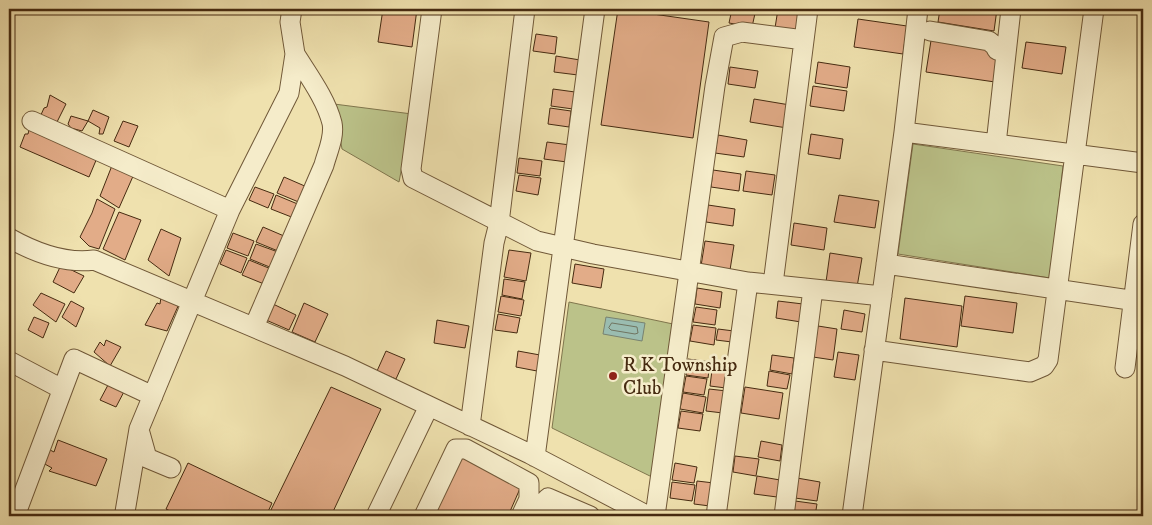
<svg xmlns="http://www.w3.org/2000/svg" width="1152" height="525" font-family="'IM FELL DW Pica',serif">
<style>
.green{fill:#bbc289;stroke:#80764d}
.water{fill:#9abcb0;stroke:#788270}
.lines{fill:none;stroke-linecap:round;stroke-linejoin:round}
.shore{stroke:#707460;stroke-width:1}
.building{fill:#e2ac88;stroke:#462b11}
.minor-casing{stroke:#705838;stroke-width:21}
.minor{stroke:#f5ecca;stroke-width:19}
.poi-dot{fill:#8f2418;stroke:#f5ecca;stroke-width:2}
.labels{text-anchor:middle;stroke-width:5;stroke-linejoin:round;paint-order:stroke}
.poi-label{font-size:20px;fill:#462b11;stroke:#f5ecca;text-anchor:start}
</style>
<rect width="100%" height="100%" fill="#efe1ae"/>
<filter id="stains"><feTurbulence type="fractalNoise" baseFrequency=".004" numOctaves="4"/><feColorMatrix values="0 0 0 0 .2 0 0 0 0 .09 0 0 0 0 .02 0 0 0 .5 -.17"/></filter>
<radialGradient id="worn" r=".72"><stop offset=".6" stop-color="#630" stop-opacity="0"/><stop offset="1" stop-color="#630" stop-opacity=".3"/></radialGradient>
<path class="green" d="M334 104 412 114 399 182 342 149Z
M913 144 1063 166 1050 278 898 254Z
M569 302 673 324 654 478 552 428Z"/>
<path class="water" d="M606 317 645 323 642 341 603 334Z"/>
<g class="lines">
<path class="shore" d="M612 323 637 327 638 333 635 334 611 330 609 328Z"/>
</g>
<path class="building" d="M383 9H417L412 47 378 42Z
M618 9 709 22 693 138 601 125Z
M732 9H756L752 27 729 23Z
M778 9H800L796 31 775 28Z
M940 9H997L994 31 938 22Z
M858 19 907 26 903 54 854 47Z
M933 28 1001 38 995 82 926 72Z
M536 34 557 37 555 54 533 51Z
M1026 42 1066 47 1062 74 1022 68Z
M556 56 580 60 578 75 554 72Z
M818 62 850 67 847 88 815 83Z
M730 67 758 71 755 88 728 84Z
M813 86 847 91 844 111 810 106Z
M553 89 575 92 573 109 551 106Z
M50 95 66 104 56 124 40 117 44 108 47 107Z
M754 99 790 105 787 128 750 122Z
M550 108 571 111 569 127 548 124Z
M93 110 109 117 103 134H99L100 128 88 121Z
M71 116 88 121 82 131 71 128 68 124Z
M123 121 138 126 129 147 114 141Z
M29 130 97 158 89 177 20 147 25 134H28Z
M811 134 843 139 840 159 808 154Z
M718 135 747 140 744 157 715 153Z
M547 142 570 145 567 162 544 159Z
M519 158 542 161 540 176 517 173Z
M113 163 134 174 119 208 100 196Z
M713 170 741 174 739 191 711 187Z
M746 171 775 175 772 195 743 191Z
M519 175 541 178 538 195 516 191Z
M284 177 307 187 301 203 277 193Z
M255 187 274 194 268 208 249 200Z
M276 195 300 205 294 218 271 209Z
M839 195 879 201 875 228 834 222Z
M97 199 115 209 99 249 89 246 80 237 92 213Z
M708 205 735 209 733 226 706 222Z
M119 212 141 220 125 260 103 249Z
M794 223 827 228 824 250 791 245Z
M263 227 284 236 278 251 256 242Z
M161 229 181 238 169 276 148 260Z
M233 233 254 241 248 256 227 248Z
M705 241 734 245 730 270 701 266Z
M256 244 278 252 272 268 250 259Z
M226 250 247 258 241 273 220 264Z
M509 250 531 253 526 281 504 277Z
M830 253 862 258 857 287 826 282Z
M249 260 271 269 264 284 242 275Z
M575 264 604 269 601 288 572 283Z
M61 265 84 276 74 293 53 282Z
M504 279 525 282 522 299 502 295Z
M697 288 722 292 720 308 695 304Z
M41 293 65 304 56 322 33 305Z
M501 296 524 300 521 316 498 312Z
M965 296 1017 303 1013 333 961 326Z
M161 297 179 304 167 331 145 325 157 303 160 304Z
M905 298 962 306 957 347 900 339Z
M71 301 84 308 76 327 62 317Z
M778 301 803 304 801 322 776 318Z
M304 303 328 314 315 342 292 332Z
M273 304 296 315 289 330 266 320Z
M696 307 717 310 715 325 693 322Z
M844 310 865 314 862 332 841 329Z
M498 314 520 318 517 333 495 330Z
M34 317 49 323 43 338 28 330Z
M437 320 469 326 465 348 434 343Z
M693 325 716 328 714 345 690 341Z
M818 326 837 329 833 360 813 357Z
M718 329 734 331 732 342 716 340Z
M106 340 121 347 110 366 94 352 100 342 104 346Z
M386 351 405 359 396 379 377 371Z
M518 351 540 355 537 371 516 367Z
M838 352 859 355 855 380 834 377Z
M772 355 794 358 792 374 770 370Z
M688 359 710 362 708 378 686 375Z
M713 362 730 365 726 388 710 386Z
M769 371 790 375 787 389 767 386Z
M686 376 707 379 704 395 683 392Z
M108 385 127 386 116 407 100 400Z
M331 387 381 409 331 516H268Z
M745 387 783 393 779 419 741 413Z
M709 389 727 391 723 413 706 411Z
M683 393 706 397 703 413 680 409Z
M681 411 703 414 700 431 678 428Z
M58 440 107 459 96 486 49 471 52 468 43 463 48 449 54 452Z
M761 441 782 445 780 461 758 457Z
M735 456 759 459 756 476 733 472Z
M460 457 522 484 508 516H434Z
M188 463 272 503 266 516H180L166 509Z
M675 463 697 467 694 483 672 480Z
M757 476 780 480 777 497 754 494Z
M797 478 820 482 817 501 795 498Z
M697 481 714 483 710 506 694 504Z
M672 482 695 485 692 501 670 498Z
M795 501 817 504 815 516H793Z"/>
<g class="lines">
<defs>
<path id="minor" d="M432 9 411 169 413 178 537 241 593 254 748 282 882 296
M930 31 989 41 995 46 997 50 1006 53
M32 121 230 210
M904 132 1143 163
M996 144 1011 9
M9 238C34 252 65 264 94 260L345 366 530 454 648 516
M886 264 1143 302
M773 284 808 9
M254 327 324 165C327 153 335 137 332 123 326 99 308 75 295 54
M874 350 1030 372 1044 366 1048 360 1094 9
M9 361 62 389
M1125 368 1143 224
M470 426 494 243 499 223 525 9
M140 433 147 458 171 468
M535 457 595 9
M125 512 139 429 230 210 289 93 295 54 290 22 292 9
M15 516 74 359 153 396
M376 516 429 406
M424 516 456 449H466L529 483V499L521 516
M537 516 544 502 548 498 590 516
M655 516 715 86 724 37 742 32 804 40
M716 516 748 282
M784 516 813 289
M852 516 904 132 918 9"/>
</defs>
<use href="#minor" class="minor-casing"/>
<use href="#minor" class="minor"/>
</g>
<circle class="poi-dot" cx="613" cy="376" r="5"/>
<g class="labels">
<g class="poi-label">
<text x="623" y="371">R K Township<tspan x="623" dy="23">Club</tspan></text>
</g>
</g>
<rect width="1152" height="525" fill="none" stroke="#efe1ae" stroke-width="30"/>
<rect x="10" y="10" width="1132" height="505" fill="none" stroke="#462b11" stroke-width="2.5"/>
<rect x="15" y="15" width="1122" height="495" fill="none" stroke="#462b11"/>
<rect width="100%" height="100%" filter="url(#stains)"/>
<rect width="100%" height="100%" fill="url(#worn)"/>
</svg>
